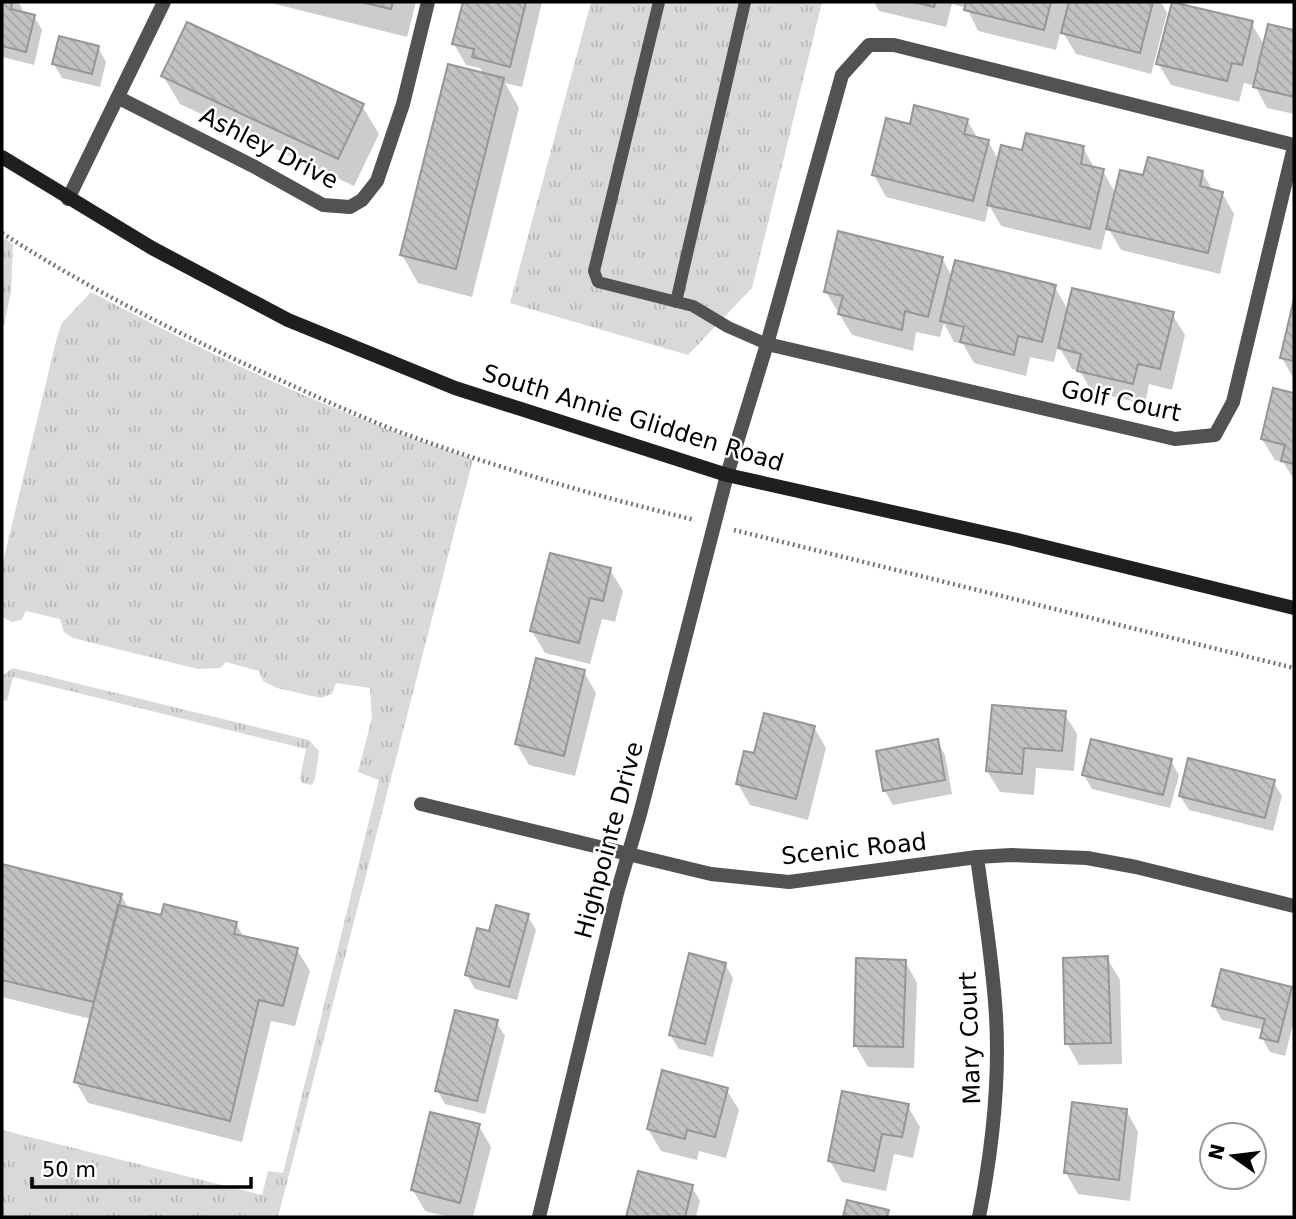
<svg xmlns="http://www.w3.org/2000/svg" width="1296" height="1219" font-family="'DejaVu Sans',sans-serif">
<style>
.grass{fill:url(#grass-tufts)}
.shadow{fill:#0003}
.building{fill:url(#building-back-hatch);stroke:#969696;stroke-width:2}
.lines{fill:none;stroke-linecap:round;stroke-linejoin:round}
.path{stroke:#747474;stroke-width:4.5;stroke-dasharray:2 3.5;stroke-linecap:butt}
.lane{stroke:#525252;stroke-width:12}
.street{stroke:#525252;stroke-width:14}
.secondary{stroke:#1f1f1f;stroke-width:14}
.labels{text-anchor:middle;stroke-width:5;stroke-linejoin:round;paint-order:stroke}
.street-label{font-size:24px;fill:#000;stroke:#fff}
</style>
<defs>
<pattern id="grass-tufts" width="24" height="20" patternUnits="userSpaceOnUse" patternTransform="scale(1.75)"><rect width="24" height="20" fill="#d9d9d9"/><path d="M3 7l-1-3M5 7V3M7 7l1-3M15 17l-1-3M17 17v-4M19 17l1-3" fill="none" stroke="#b8b8b8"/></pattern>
<pattern id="building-back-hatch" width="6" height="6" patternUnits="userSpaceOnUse" patternTransform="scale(1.75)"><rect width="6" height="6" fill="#c2c2c2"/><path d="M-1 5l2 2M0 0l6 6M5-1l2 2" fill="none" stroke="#a5a5a5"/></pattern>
</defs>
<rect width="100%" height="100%" fill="#fff"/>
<path class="grass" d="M591 2H822L752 288 688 355 510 303Z
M2 237 13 244 11 292 4 325 2 327Z
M91 292C187 343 285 390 387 429 415 440 444 449 473 459L278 1217H2V1130L262 1195 268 1171 283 1173 379 780 358 772 372 718 370 688 336 683 332 694 321 698 277 688 263 681 259 671 226 662 220 668 198 669 73 638 64 632 60 619 26 611 21 620 12 622 2 617V566L57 337 62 323Z
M13 668 309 740 319 751 315 779 312 785 302 783 300 778 306 749 13 677 7 701 2 700V676Z"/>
<path class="shadow" d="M2 2H18L22 8 21 13 34 16 42 30 34 65 2 57Z
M267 2H416L407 37Z
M464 2H542L522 87 505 83 519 108 472 297 418 283 402 255 484 75 480 68 466 65 454 44Z
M874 2H1161L1167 13 1151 74 1076 54 1061 29 1056 50 978 31 967 8 952 4 946 27 879 11Z
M1251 23 1265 46 1269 26 1294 32V114L1267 108 1255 86 1244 83 1239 102 1171 85 1158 63Z
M98 47 106 62 100 87 62 78 54 64Z
M163 76 362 106 379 134 354 186 180 104Z
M967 120 978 139 988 141 999 161 1023 152 1083 148 1095 169 1103 171 1116 194 1144 177 1202 172 1213 191 1222 193 1234 214 1220 274 1121 250 1107 226 1101 250 1001 226 989 205 985 222 886 197 874 175 911 126Z
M942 258 953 278 1055 287 1068 310 1172 314 1185 335 1172 390 1149 384 1145 404 1092 392 1080 371 1072 369 1058 345 1054 362 1030 357 1026 376 974 363 963 344 954 342 944 323 940 337 916 332 913 351 852 335 826 292Z
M1294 306V379L1282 358Z
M1275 390 1294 395V480L1284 463 1275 460 1262 439Z
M610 570 623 591 615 622 602 619 590 664 545 653 532 631Z
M584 672 596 693 575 776 529 765 516 743Z
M1064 713 1077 734 1074 771 1036 768 1034 795 1000 792 987 771Z
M814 727 826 748 808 820 750 805 738 784 755 755Z
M937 741 945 755 952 794 893 805 885 791 878 752Z
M1171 761 1179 775 1170 808 1092 789 1084 775Z
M1273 781 1282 796 1273 831 1189 810 1180 796Z
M2 866 121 895 129 909 162 917 236 923 244 938 297 950 310 971 295 1026 271 1021 242 1142 88 1103 76 1082 91 1019 2 997Z
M527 915 536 930 517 1000 475 989 467 975 490 933Z
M1107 958 1120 980 1122 1064 1079 1065 1067 1043Z
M905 961 917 983 914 1068 868 1067 855 1045Z
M725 964 733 978 713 1057 679 1049 670 1035Z
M1290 988 1294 995V1020L1285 1056 1270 1052 1262 1038 1264 1030 1222 1020 1214 1006Z
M496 1022 505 1036 485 1114 445 1104 437 1090Z
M726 1089 739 1110 726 1158 699 1151 697 1160 661 1151 648 1129Z
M907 1105 920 1127 913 1158 894 1154 886 1191 842 1182 830 1161Z
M1126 1110 1138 1132 1130 1201 1078 1194 1066 1173Z
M479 1126 491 1147 473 1217H449L425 1211 413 1190Z
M639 1173 692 1187 700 1201 696 1217H628Z"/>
<path class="building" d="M2 2H12L11 9 35 15 26 52 2 46Z
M361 2H393L391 9Z
M463 2H526L510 67 472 57 474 49 452 44Z
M914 2H935L934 7Z
M966 2H1051L1044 30 964 10Z
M1069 2H1153L1140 53 1061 33Z
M1172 2 1253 21 1242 65 1232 63 1227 81 1156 64Z
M187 22 364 104 338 159 161 76Z
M1268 24 1294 30V97L1253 87Z
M59 36 99 46 92 74 52 64Z
M448 64 504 78 456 269 400 255Z
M914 105 968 119 964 134 989 140 973 201 872 175 886 118 910 124Z
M1026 133 1084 146 1081 164 1104 169 1090 229 987 205 1001 145 1022 150Z
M1148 157 1203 171 1200 186 1223 192 1208 253 1106 229 1120 170 1143 175Z
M838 231 943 257 928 317 905 311 902 330 838 314 843 296 824 292Z
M955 260 1056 285 1042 342 1018 336 1014 355 960 342 964 327 940 321Z
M1072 288 1174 312 1160 369 1138 364 1133 384 1077 371 1081 354 1058 348Z
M1294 299V361L1280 358Z
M1273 388 1294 393V464L1281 461 1285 445 1261 439Z
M550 553 611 568 603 601 590 598 579 643 530 631Z
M536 658 585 670 564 756 515 744Z
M992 705 1066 711 1062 751 1024 748 1022 774 986 771Z
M764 713 815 726 796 799 736 784 744 751 754 753Z
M938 739 945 780 883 791 876 751Z
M1091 739 1172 759 1163 795 1082 775Z
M1188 758 1275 780 1265 818 1179 796Z
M2 864 122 894 94 1002 2 980Z
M164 904 237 922 234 934 298 948 283 1006 259 1000 230 1121 74 1082 118 905 161 915Z
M496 905 529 914 509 987 465 975 477 928 489 931Z
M689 953 726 963 705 1044 669 1035Z
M1108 956 1111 1043 1065 1044 1063 958Z
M856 958 906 960 903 1047 854 1046Z
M1221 969 1292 987 1278 1042 1260 1038 1265 1019 1212 1006Z
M455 1010 498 1020 477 1101 435 1091Z
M662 1070 728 1088 715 1137 687 1130 685 1139 647 1129Z
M842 1091 909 1104 902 1137 882 1134 874 1171 828 1161Z
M1072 1102 1127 1109 1119 1180 1064 1173Z
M430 1112 480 1124 460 1203 411 1190Z
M638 1171 693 1185 685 1217H626Z
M847 1200 889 1210 887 1217H843Z"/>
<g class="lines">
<path class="path" d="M2 233C87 288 177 333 269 375 314 395 359 417 405 434 500 469 597 496 695 520
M734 530 1294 668"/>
<path class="lane" d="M659 2 594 271 598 282 693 306 728 327 767 344
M676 302 745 2"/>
<path class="street" d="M119 98 255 167 323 205 350 207 362 200 377 181 403 104 428 2
M68 199 164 2
M767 344 1175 439 1215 435 1233 402 1294 147
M421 804 711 874 789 882 977 857 1011 855 1087 858 1136 867 1294 906
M977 857C984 910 993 963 996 1016 1000 1084 992 1151 979 1217
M539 1217 617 893 640 814 727 475 767 344 842 75 869 45H894L1294 145"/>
<path class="secondary" d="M2 157 152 248 288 320 455 388 727 475 1013 539 1294 608"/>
</g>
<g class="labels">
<g class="street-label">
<text transform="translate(269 148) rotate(27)" y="8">Ashley Drive</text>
<text transform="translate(1121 401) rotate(12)" y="8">Golf Court</text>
<text transform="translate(633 418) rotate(17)" y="8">South Annie Glidden Road</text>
<text transform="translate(609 840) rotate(-75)" y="8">Highpointe Drive</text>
<text transform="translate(854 849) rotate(-6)" y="8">Scenic Road</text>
<text transform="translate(970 1038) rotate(-92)" y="8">Mary Court</text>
</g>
</g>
<rect width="1296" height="1219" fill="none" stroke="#000000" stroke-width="7"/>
<g transform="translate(1233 1156) rotate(284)"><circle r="33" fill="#ffffff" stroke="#999999" stroke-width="2"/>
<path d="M0-5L12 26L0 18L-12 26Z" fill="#000000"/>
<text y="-10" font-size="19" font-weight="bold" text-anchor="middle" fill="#000000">N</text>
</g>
<path d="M32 1177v10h219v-10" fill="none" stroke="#000000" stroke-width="3.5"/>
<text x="42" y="1177" font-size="21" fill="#000000" stroke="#ffffff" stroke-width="5" paint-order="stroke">50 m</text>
</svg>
